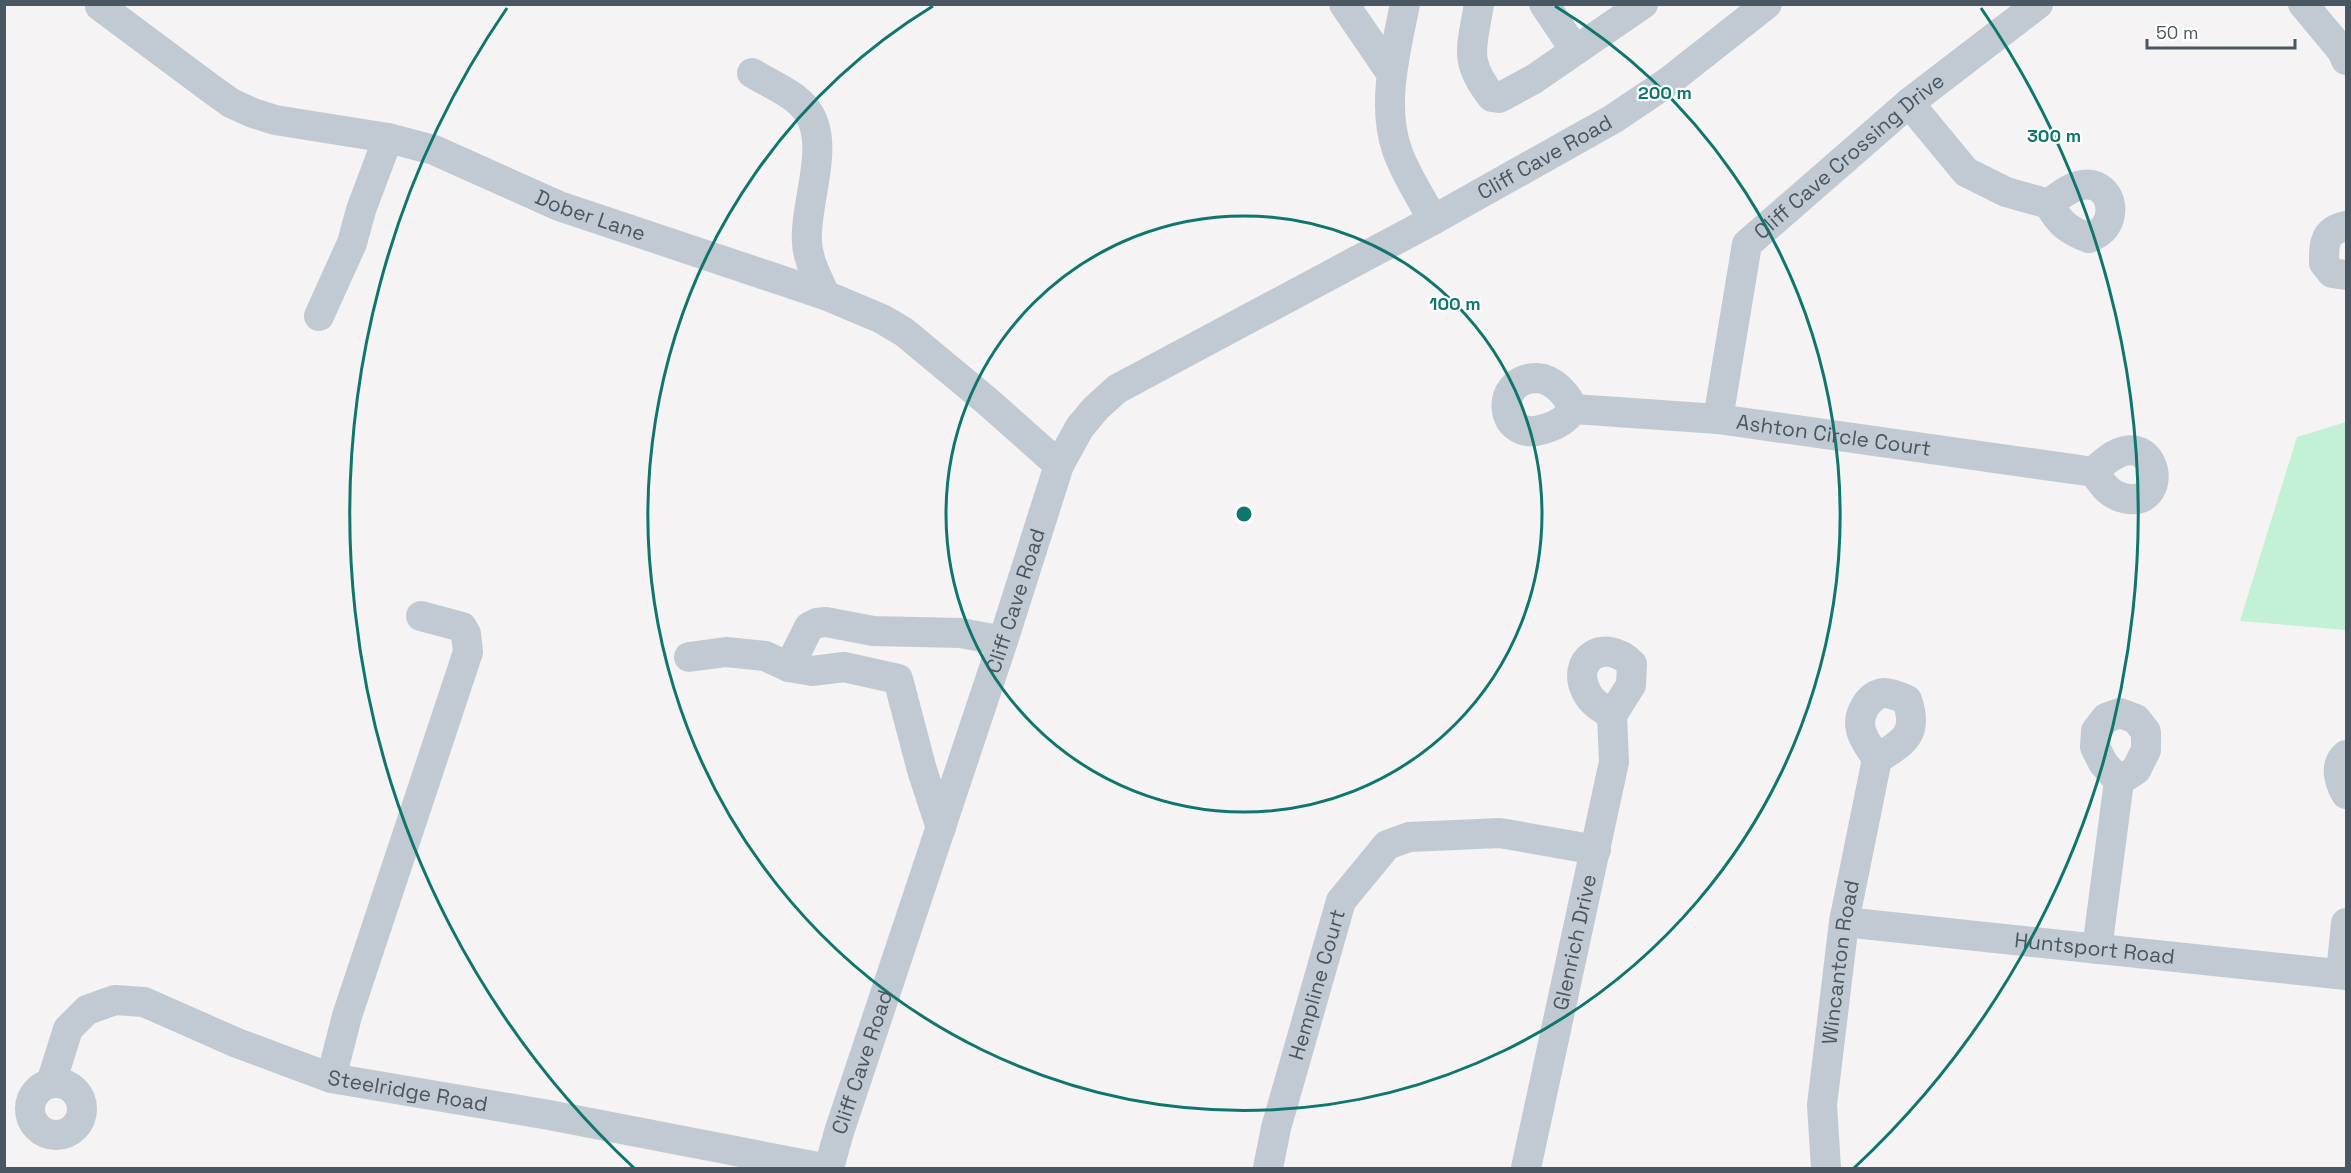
<svg xmlns="http://www.w3.org/2000/svg" width="2351" height="1173" font-family="'Space Grotesk',sans-serif">
<style>
.green{fill:#c3f1d5}
.lines{fill:none;stroke-linecap:round;stroke-linejoin:round}
.minor{stroke:#c1cad2;stroke-width:30}
.ring{fill:none;stroke:#0f766e;stroke-width:3}
.labels{text-anchor:middle;stroke-width:4.5;stroke-linejoin:round;paint-order:stroke}
.street-label{font-size:21px;fill:#4a5661;stroke:#fff}
.centre{fill:#0f766e;stroke:#fff;stroke-width:3}
.ring-label{font-size:18px;text-anchor:middle;font-weight:bold;fill:#0f766e;stroke:#fff;stroke-width:4.5;stroke-linejoin:round;paint-order:stroke}
</style>
<rect width="100%" height="100%" fill="#f5f3f3"/>
<path class="green" d="M2346 422V630L2240 621 2297 437Z"/>
<g class="lines">
<g class="minor">
<path d="M1344 4 1391 73"/>
<path d="M1479 4C1472 48 1463 60 1492 97L1499 98 1534 79 1643 4"/>
<path d="M1544 4 1575 50"/>
<path d="M2303 4 2342 51 2346 60"/>
<path id="s1" d="M100 6 210 88 231 103 253 113 275 120 388 138 434 150 559 206 825 295 882 319 904 332 987 401 1059 465"/>
<path d="M752 73C770 84 796 94 808 112 831 146 804 204 807 243 808 261 818 278 825 295"/>
<path d="M1909 103 1966 172 2006 192 2049 204C2059 223 2069 231 2089 238 2093 236 2098 234 2101 231 2116 218 2113 190 2092 185 2076 182 2060 195 2049 204"/>
<path id="s2" d="M1433 220 1613 119 1668 82 1767 4"/>
<path d="M2346 226C2324 231 2324 243 2324 263L2332 273 2346 275"/>
<path d="M319 316 352 243 361 210 388 138"/>
<path id="s3" d="M1574 409C1565 420 1558 425 1544 429 1499 444 1492 378 1537 378 1554 379 1567 395 1574 409L1718 419 2094 472C2153 409 2175 504 2129 499 2111 497 2103 486 2094 472"/>
<path id="s4" d="M1718 419 1747 244 1909 103 2038 4"/>
<path d="M689 657 726 652 765 656 789 667 812 671 844 667 898 679 922 770 941 828"/>
<path d="M789 667 809 627 817 623 826 622 873 631 961 633 1003 641"/>
<path d="M2346 755C2334 765 2339 782 2346 794"/>
<path id="s5" d="M1844 922 2346 975"/>
<path d="M2097 949 2119 781 2103 763 2095 747 2096 731 2106 718 2120 713 2136 719 2146 732V750L2136 770 2119 781"/>
<path d="M2341 974 2346 923"/>
<path d="M331 1078 347 1016 468 652 466 634 462 627 421 616"/>
<circle cx="56" cy="1109" r="26"/>
<path id="s6" d="M51 1083 68 1029 87 1010 115 1000 144 1002 237 1043 331 1078 549 1115 823 1168"/>
<path id="s7" d="M829 1168 839 1132 1003 641 1059 465 1080 427 1096 408 1117 389 1433 220C1422 199 1404 172 1397 150 1381 104 1396 50 1405 4"/>
<path id="s8" d="M1268 1168 1276 1128 1341 901 1387 845 1409 837 1500 833 1596 850"/>
<path id="s9" d="M1526 1168 1614 762 1612 715 1631 685 1632 664C1604 636 1569 660 1587 693 1592 703 1603 709 1612 715"/>
<path id="s10" d="M1826 1168 1822 1105 1844 922 1877 759C1872 750 1863 740 1861 730 1857 715 1868 695 1884 693 1892 693 1900 697 1907 700 1919 734 1904 742 1877 759"/>
</g>
</g>
<g class="ring">
<circle cx="1244" cy="514" r="298"/>
<path d="M1555 6A596 596 0 1 1 933 6"/>
<path d="M634 1168A894 894 0 0 1 507 8M1981 8A894 894 0 0 1 1854 1168"/>
</g>
<g class="labels">
<g class="street-label">
<text dy="7" stroke="none"><textPath href="#s4" startOffset="312">Cliff Cave Crossing Drive</textPath></text>
<text dy="7" stroke="none"><textPath href="#s2" startOffset="128">Cliff Cave Road</textPath></text>
<text dy="7" stroke="none"><textPath href="#s1" startOffset="542">Dober Lane</textPath></text>
<text dy="7" stroke="none"><textPath href="#s3" startOffset="447">Ashton Circle Court</textPath></text>
<text dy="7" stroke="none"><textPath href="#s7" startOffset="597">Cliff Cave Road</textPath></text>
<text dy="7" stroke="none"><textPath href="#s9" startOffset="231">Glenrich Drive</textPath></text>
<text dy="7" stroke="none"><textPath href="#s5" startOffset="252">Huntsport Road</textPath></text>
<text dy="7" stroke="none"><textPath href="#s10" startOffset="207">Wincanton Road</textPath></text>
<text dy="7" stroke="none"><textPath href="#s8" startOffset="190">Hempline Court</textPath></text>
<text dy="7" stroke="none"><textPath href="#s7" startOffset="111">Cliff Cave Road</textPath></text>
<text dy="7" stroke="none"><textPath href="#s6" startOffset="422">Steelridge Road</textPath></text>
</g>
</g>
<circle cx="1244" cy="514" r="9" class="centre"/>
<g class="ring-label">
<text x="1665" y="99">200 m</text>
<text x="2054" y="142">300 m</text>
<text x="1455" y="310">100 m</text>
</g>
<rect width="2351" height="1173" fill="none" stroke="#4a5661" stroke-width="12"/>
<path d="M2147 39v9h148v-9" fill="none" stroke="#4a5661" stroke-width="3"/>
<text x="2156" y="39" font-size="18" fill="#4a5661" stroke="#ffffff" stroke-width="4.5" paint-order="stroke">50 m</text>
</svg>
